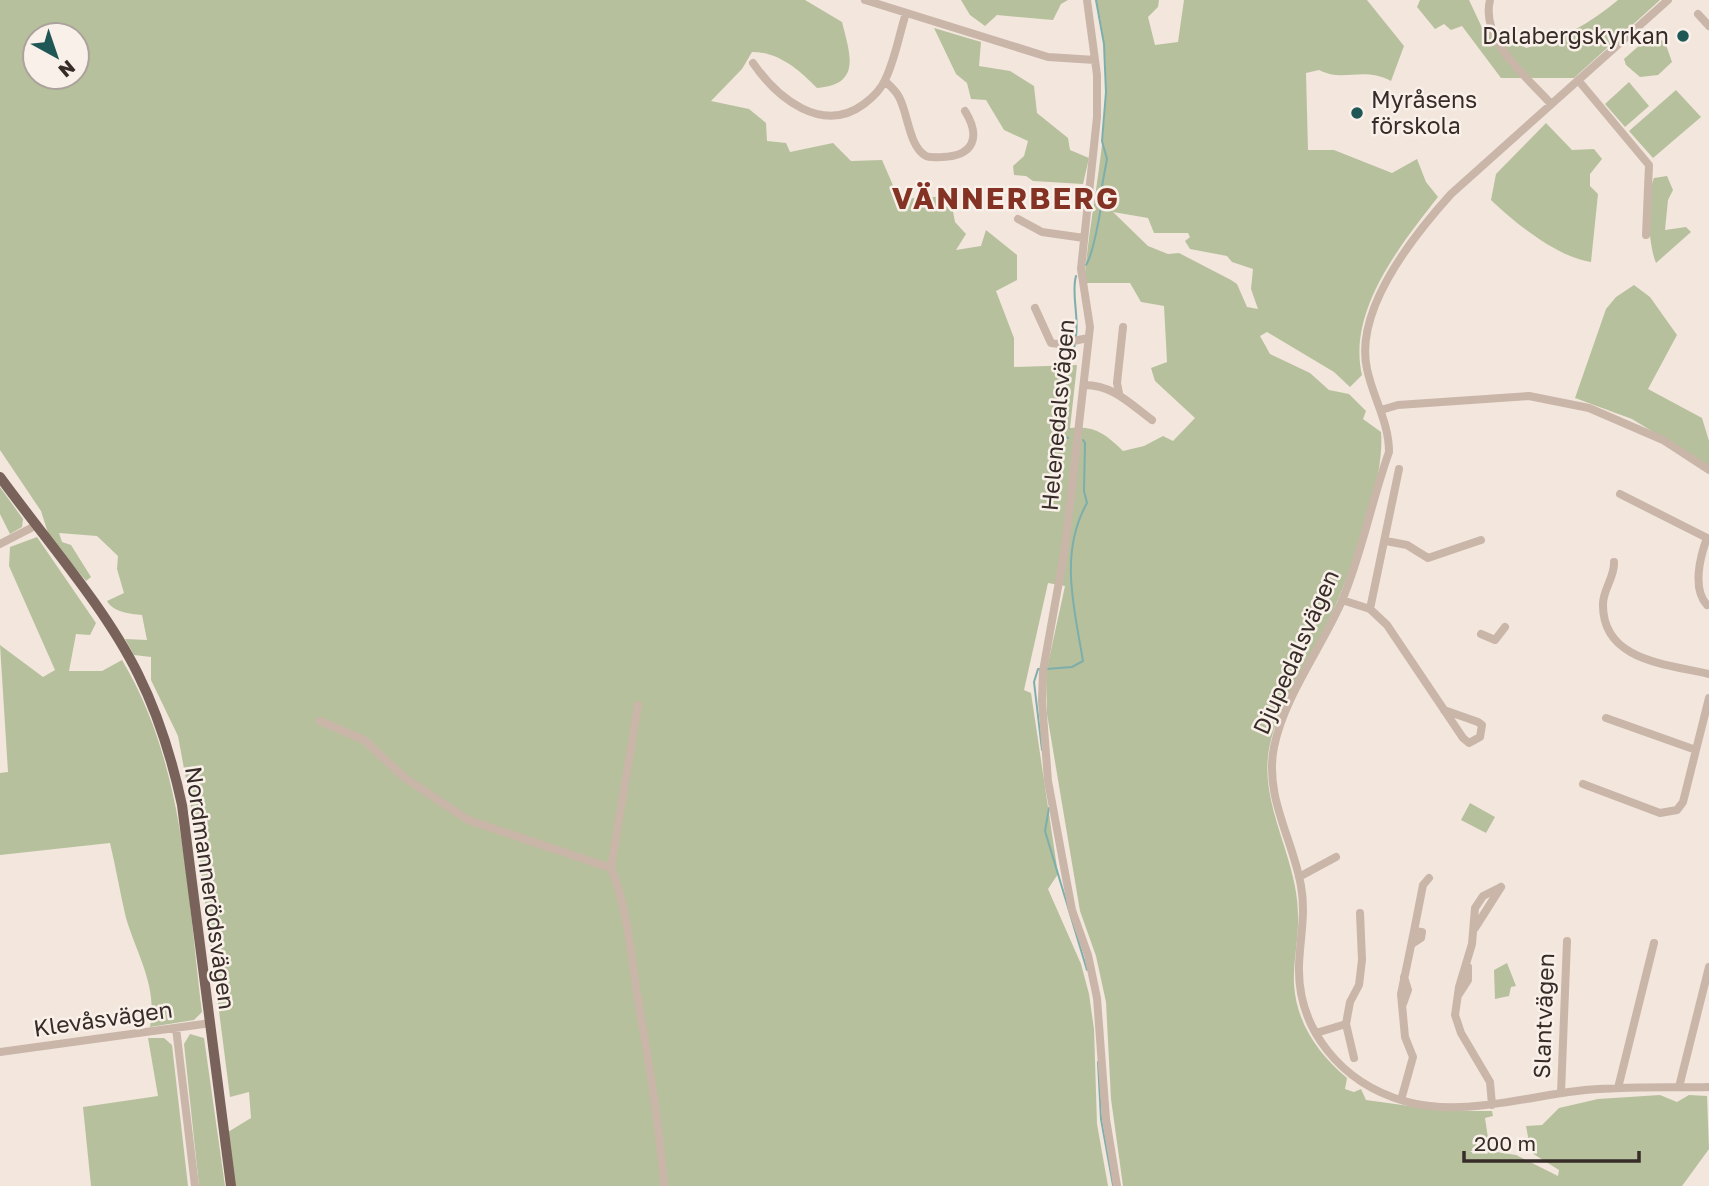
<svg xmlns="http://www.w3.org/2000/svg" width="1709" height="1186" font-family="'Golos Text',sans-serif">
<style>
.green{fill:#b7c09d;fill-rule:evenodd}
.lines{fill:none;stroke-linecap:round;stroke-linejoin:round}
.stream{stroke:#7caeac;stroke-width:2}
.minor{stroke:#cab5a9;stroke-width:8}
.major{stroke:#78625a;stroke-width:10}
.poi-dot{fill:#1f5756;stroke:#f9f0e9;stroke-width:2.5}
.labels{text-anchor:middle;stroke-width:5;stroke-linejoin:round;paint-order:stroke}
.poi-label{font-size:23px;fill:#372c28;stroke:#f9f0e9;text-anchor:end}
.street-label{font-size:23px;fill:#372c28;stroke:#f9f0e9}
.district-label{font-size:30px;font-weight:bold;letter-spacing:2px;fill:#843223;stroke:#f9f0e9}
</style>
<rect width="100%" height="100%" fill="#f2e6dd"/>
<path class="green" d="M0 0H805L842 22C850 54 862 85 817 88 799 70 779 52 752 52L742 69 711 101 749 109 766 123 767 141 786 143 790 152 833 143 851 161 882 160 899 199 950 196 955 222 966 234 956 250 981 246 986 230 1017 255V280L996 291 1014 338V367L1077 365 1070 428C1094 425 1106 434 1123 451L1144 446 1163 436 1173 441 1195 418 1155 381 1151 368 1167 362 1164 306 1141 302 1130 283H1084C1092 187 1121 96 1096 0H1159L1158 7 1148 17 1155 45 1178 42 1184 0H1367L1404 46 1391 81C1362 66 1344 83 1319 70L1306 73 1308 150H1334L1392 173 1417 159 1426 182 1438 197C1401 244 1347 311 1362 375L1350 387 1334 372 1267 332 1260 336 1270 354 1310 373 1329 390 1349 394 1366 411 1363 419 1381 432C1386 485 1343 595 1318 643 1300 677 1276 711 1269 749 1259 806 1298 858 1298 915 1299 938 1293 961 1294 984 1296 1022 1318 1054 1347 1078L1345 1089 1354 1092 1361 1089 1366 1100 1446 1111H1492L1493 1116 1485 1118 1490 1151 1516 1155 1558 1176 1559 1170 1524 1148 1529 1142 1526 1126 1542 1125 1559 1108 1598 1099 1660 1095 1677 1102 1689 1095 1707 1096 1709 1149 1682 1186H1123L1111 1099 1106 1002 1096 956 1080 911 1047 714 1046 673 1065 586 1048 583 1024 690 1031 693 1058 874 1048 889 1081 964 1089 994 1094 1029 1097 1124 1108 1186H235L228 1132 251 1118 249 1092 230 1097 197 839 178 736 151 680V657L134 655 125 639 147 640 142 615C130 614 113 612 107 601L124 593 117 569 118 556 97 536 59 533 62 542 71 545 91 577 86 581 49 536 41 511 0 450ZM35 35H77V77H35ZM1113 212 1148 218 1154 233H1188L1190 237 1185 241 1190 249 1227 256 1232 262 1253 269 1251 289 1258 309 1247 307 1237 284 1231 280 1179 253 1168 254 1148 246Z
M961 0H1068L1061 4 1053 20 997 15 985 26 970 15Z
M1420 0H1469L1485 34 1500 30 1526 48C1560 40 1591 23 1618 0H1660L1574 78H1501L1462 26 1451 30 1444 24 1435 29 1417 7Z
M934 28 981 42 979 66 1010 71 1034 86 1037 113 1068 138 1070 150 1089 158 1083 184 1033 181 1026 176 1014 175 1013 166 1024 156 1028 141 1004 130 986 100 971 99 967 83 956 74Z
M1651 35 1665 42 1672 62 1658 75 1640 77 1626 65 1624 59Z
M1629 82 1649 106 1625 127 1605 104Z
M1676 90 1701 117 1653 158 1629 131Z
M1546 123 1572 150 1594 149 1602 159 1590 174V186L1598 194 1591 262C1557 257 1515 223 1491 200L1496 174Z
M1667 176 1673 190 1668 200 1665 230 1686 227 1691 232 1656 263C1648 244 1646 196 1654 178Z
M1634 285 1650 297 1677 335 1648 389 1702 418 1709 441V466L1632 419 1575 398 1606 309 1616 297Z
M0 487 23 519 22 527 10 534 0 514Z
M37 537 96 623 90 635 76 634 69 671H102L122 660C185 765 187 893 202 1012L194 1020 150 1027C158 987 137 955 126 918 120 893 116 868 110 843L0 855V773L8 772 0 645 43 677 55 670 9 566 10 547Z
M1470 803 1495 817 1486 833 1461 820Z
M1507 963 1516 986 1511 987 1509 996 1495 999 1494 970Z
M190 1034 204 1038 225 1186H199L184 1044Z
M148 1038H164L172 1045 188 1186H91L83 1107 158 1096Z"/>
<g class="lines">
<path class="stream" d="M1096 0 1104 44 1106 92 1102 141 1107 159 1102 186
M1086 265C1094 253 1100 213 1103 196
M1076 336C1079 316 1071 293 1076 276
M1068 438 1061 435 1066 380 1075 344
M1041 669H1038L1034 682 1042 750
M1046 669 1072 667 1083 661C1074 607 1059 553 1087 503L1084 491 1085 443 1083 440
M1049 808 1045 831 1087 970
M1098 1062 1101 1119 1113 1185"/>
<path class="minor" d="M865 0 1048 57 1095 60
M1087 0 1097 75V117L1081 269 1090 327 1065 548 1043 671 1042 701 1048 781 1072 910 1088 955 1097 998 1106 1119 1117 1186
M1490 0C1480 40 1527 77 1551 104
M1668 0 1451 194C1414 235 1354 310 1367 369 1373 398 1389 422 1389 452 1371 502 1362 554 1341 603 1320 650 1284 697 1274 747 1264 797 1293 839 1301 886 1306 913 1300 938 1299 965 1297 1030 1342 1083 1404 1101 1461 1117 1519 1098 1577 1091 1621 1086 1665 1088 1709 1087
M1698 14 1709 26
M753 63C777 98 822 135 864 104 872 98 881 89 885 80 895 60 899 35 906 13
M1578 80 1649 165 1646 235
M885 81C890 86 896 91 899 97 908 113 909 147 926 156 930 158 936 157 942 157 974 156 981 137 965 111
M1018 219 1042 232 1084 238
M1035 308 1051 343 1059 344 1088 338
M1084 385C1113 385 1129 403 1152 420
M1119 393 1117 383 1123 327
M1381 410 1398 405 1529 396 1589 408 1663 440 1709 470
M1620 494 1709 539
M1707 538C1700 557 1692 589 1707 605
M1386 541 1407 545 1428 558 1481 540
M0 544 35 526
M1614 562C1615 577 1603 589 1603 604 1602 661 1667 664 1709 674
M1342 600 1370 609 1387 625 1463 738 1469 743 1480 737 1482 725 1478 722 1444 710
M1370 609 1399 469
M1481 634 1495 640 1505 627
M638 705 611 868C627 907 631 953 637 994 648 1058 659 1121 664 1186
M1606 718 1696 750
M320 721 364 740 405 778 468 820 611 868
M1583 784 1660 813 1677 810 1683 802 1709 698
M1299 877 1336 857
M1475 928 1501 887
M1414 931 1423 885 1429 878
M1459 994 1468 980V967
M1403 1004 1408 990 1404 977
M176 1028 195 1186
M1316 1033 1346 1024
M0 1052 211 1023
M1354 1058 1346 1024 1350 1002 1359 985 1362 960 1360 913
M1679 1087 1709 967
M1618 1088 1654 943
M1561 1093 1567 941
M1401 1100 1413 1057 1405 1037 1401 994 1414 931 1422 932 1421 938 1412 944
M1492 1105 1490 1082 1461 1033 1455 1015 1459 987 1472 944 1475 908 1483 896 1501 887"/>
<path class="major" d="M0 477C45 539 105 607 138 674 159 716 172 759 182 805L231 1186"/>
</g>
<g class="poi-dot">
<circle cx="1683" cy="36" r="7"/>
<circle cx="1357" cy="113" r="7"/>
</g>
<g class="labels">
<g class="poi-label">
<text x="1669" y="44">Dalabergskyrkan</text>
<text x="1371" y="108" text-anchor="start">Myråsens<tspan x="1371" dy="26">förskola</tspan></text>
</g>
<g class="street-label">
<text transform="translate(1058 415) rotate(-85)" y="8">Helenedalsvägen</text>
<text transform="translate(1296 652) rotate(-66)" y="8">Djupedalsvägen</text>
<text transform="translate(210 888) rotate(82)" y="8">Nordmannerödsvägen</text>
<text transform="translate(1544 1016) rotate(-88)" y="8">Slantvägen</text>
<text transform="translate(103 1019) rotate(-8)" y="8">Klevåsvägen</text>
</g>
<g class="district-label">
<text x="1006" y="209">VÄNNERBERG</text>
</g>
</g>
<g transform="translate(56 56) rotate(140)"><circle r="33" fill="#f9f0e9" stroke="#aba29c" stroke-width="2"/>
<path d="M0-5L12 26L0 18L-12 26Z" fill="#1f5756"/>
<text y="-10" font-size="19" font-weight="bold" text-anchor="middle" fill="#372c28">N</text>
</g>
<path d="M1464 1151v10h175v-10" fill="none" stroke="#372c28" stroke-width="3.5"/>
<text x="1474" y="1151" font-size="21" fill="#372c28" stroke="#f9f0e9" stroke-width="5" paint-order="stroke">200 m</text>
</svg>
